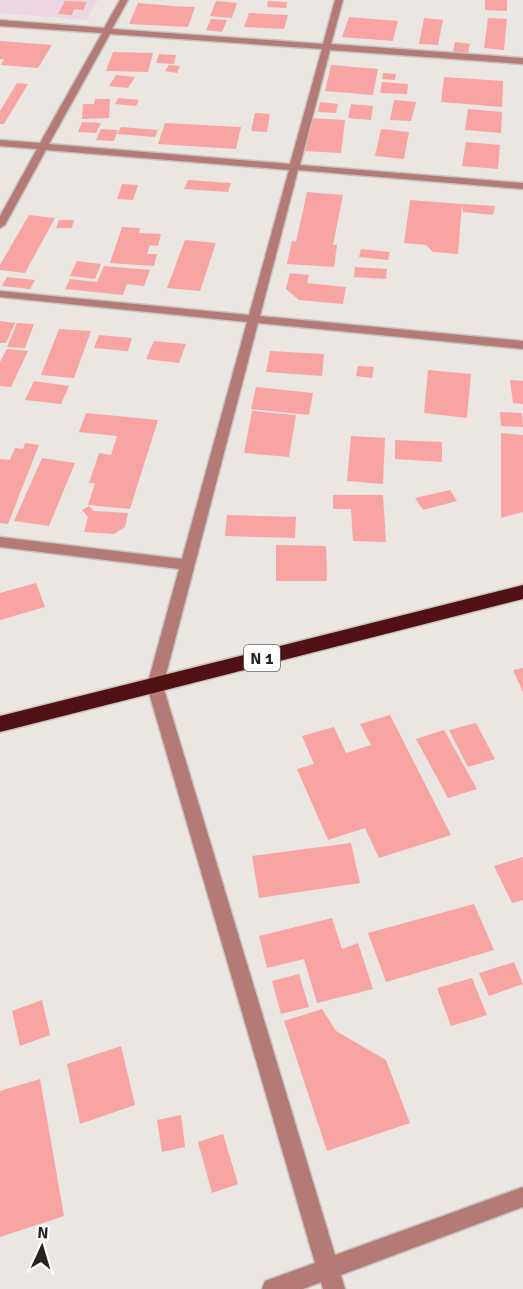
<svg xmlns="http://www.w3.org/2000/svg" width="523" height="1289" font-family="Signika,sans-serif">
<style>
.commercial{fill:#ecd6e2}
.building{fill:#f8a4a3}
.lines{fill:none;stroke-linecap:round;stroke-linejoin:round}
.minor-casing{stroke:#c8c3bf;stroke-width:3}
.highway-casing{stroke:#c8c3bf;stroke-width:3}
.minor{fill:#b47b76;fill-rule:evenodd}
.highway{fill:#511011;fill-rule:evenodd}
.labels{text-anchor:middle;stroke-width:6;stroke-linejoin:round;paint-order:stroke}
.shield{fill:#fff;stroke:#686665;stroke-width:1.5}
.shield-label{font-size:16px;font-weight:bold;fill:#272523}
</style>
<rect width="100%" height="100%" fill="#ebe6e1"/>
<path class="commercial" d="M0 0H98L86 20 0 13Z"/>
<path class="building" d="M485 0H507V11L485 10Z
M65 1 87 2 83 10 74 9 72 15 58 14Z
M216 1 237 3 232 18 210 16Z
M268 1 287 2 286 8 267 7Z
M138 3 174 6 195 7 188 27 129 24Z
M249 13 288 15 284 29 244 27Z
M349 17 398 21 393 41 342 37Z
M424 18 443 20 438 45 419 44Z
M488 18 507 19 504 50 484 48Z
M211 19 227 20 222 32 206 30Z
M0 41 52 45 38 68 1 65 4 59H0Z
M455 42 470 44 468 53 453 52Z
M113 52 153 53 148 72 106 71Z
M159 54 176 55 174 64 156 63Z
M169 65 180 66 177 73 165 71Z
M331 65 378 69 373 95 325 91Z
M383 73 396 74 395 80 382 79Z
M116 75 135 77 128 88 109 86Z
M444 77 503 81 502 107 441 102Z
M382 82 408 84 407 94 380 93Z
M17 83 28 84 4 124H0V111Z
M118 98 139 100 136 106 115 104Z
M95 99H110L109 118 82 119 83 104H94Z
M394 100 416 102 411 121 390 120Z
M320 102 338 104 336 113 318 112Z
M351 104 373 106 371 120 348 118Z
M468 109 502 112 501 133 465 130Z
M255 113 270 114 267 132 251 131Z
M309 118 345 120 341 153 303 151Z
M82 122 101 123 96 133 78 132Z
M165 123 241 127 236 149 158 144Z
M121 127 158 130 155 137 117 134Z
M101 129 118 130 114 141 96 140Z
M381 129 409 132 404 159 375 156Z
M466 142 500 145 498 169 462 166Z
M188 180 231 183 228 192 184 189Z
M122 184 138 185 133 200 117 199Z
M307 192 343 195 333 245H337L334 267 287 264 292 241 296 242Z
M410 200 462 204 458 254 433 252 426 245 404 243Z
M462 204 495 206 493 215 463 212Z
M29 215 55 218 25 273 0 270V265Z
M59 220H74L72 228H56Z
M122 227 140 228 139 233 161 234 158 246 150 245 147 254H157L154 266 110 263Z
M185 240 216 243 200 291 167 288Z
M361 249 390 252 388 260 359 257Z
M77 261 101 264 95 279 70 276Z
M104 266 150 270 144 286 127 284 123 295 65 289 70 279 97 282Z
M355 267 387 269 386 279 354 277Z
M290 273 309 275 307 283 346 287 343 304 299 300 286 289Z
M7 277 35 280 30 289 2 286Z
M0 321 15 323 6 343H0Z
M17 323 34 324 25 348 7 347Z
M59 329 91 331 74 378 41 375Z
M99 335 132 338 128 351 94 348Z
M154 341 186 344 179 363 146 359Z
M7 349 28 351 11 387 0 386V362Z
M270 351 324 354 322 376 266 372Z
M358 366 374 367 372 378 356 376Z
M428 370 471 374 467 418 424 413Z
M510 380 523 381V404L513 403Z
M34 381 69 386 61 404 25 400Z
M256 387 313 393 309 415 251 409Z
M252 411 296 415 289 457 244 453Z
M500 412 522 413 523 427 501 426Z
M86 413 158 420 130 509 88 505 95 483H89L99 453 111 455 117 436 79 432Z
M501 433 523 435V512L501 518Z
M351 436 385 438 383 484 347 481Z
M395 440 442 442V462L395 459Z
M25 443 39 445 8 524 0 523V459L10 460 15 448 23 449Z
M42 458 75 463 49 526 14 521Z
M450 490 457 501 423 510 415 498Z
M333 495H383L386 542 353 541 351 509H333Z
M89 506 94 511 128 513 125 527 114 534 84 532 88 517 82 510Z
M227 515 296 517 295 538 225 536Z
M276 545 326 546 327 581H276Z
M36 583 45 607 0 620V593Z
M523 668V692L513 670Z
M390 715 451 835 379 858 365 828 328 840 297 769 314 764 302 736 334 727 346 753 371 745 360 724Z
M476 723 495 759 468 767 449 730Z
M444 730 477 789 448 798 416 739Z
M351 843 360 883 259 898 252 856Z
M523 857V900L512 903 494 866Z
M474 904 494 950 386 982 368 933Z
M332 918 342 949 358 943 373 989 317 1003 304 959 267 968 259 936Z
M514 962 523 984 489 996 479 973Z
M299 974 309 1007 281 1014 272 981Z
M472 978 487 1015 451 1026 437 988Z
M42 1000 50 1035 20 1046 12 1011Z
M322 1009 336 1031 386 1060 410 1123 327 1151 284 1021Z
M121 1046 135 1105 80 1124 67 1064Z
M40 1079 64 1216 0 1237V1091Z
M181 1115 185 1147 162 1152 157 1120Z
M223 1134 238 1184 212 1193 198 1142Z"/>
<g class="lines">
<defs>
<path id="minor" d="M120 0H128L112 29 323 44 335 0H343L331 44 523 58V64L330 50 300 165 523 183V189L298 170 260 316 523 341V349L258 323 163 686 335 1255 523 1187V1207L341 1275 345 1289H323L321 1282 303 1289H262L265 1281 315 1263 147 686 179 569 0 547V537L182 559 247 322 0 297V291L249 315 289 170 46 150 5 225 0 228V216L37 149 0 146V140L40 143 102 33 0 26V20L104 28ZM110 34 322 49 290 164 49 144Z"/>
<path id="highway" d="M523 585V599L0 732V716Z"/>
</defs>
<use href="#minor" class="minor-casing"/>
<use href="#highway" class="highway-casing"/>
<use href="#minor" class="minor"/>
<use href="#highway" class="highway"/>
</g>
<g class="labels">
<rect class="shield" x="244" y="645" width="36" height="26" rx="4.5"/>
<g class="shield-label">
<text x="262" y="664">N 1</text>
</g>
</g>
<g transform="translate(42 1247) rotate(4)" stroke="#ffffff" stroke-width="4.5" paint-order="stroke">
<path d="M0-4.5L10 22L0 15L-10 22Z" fill="#272523"/>
<text y="-9" font-size="16" font-weight="bold" text-anchor="middle" fill="#272523">N</text>
</g>
</svg>
